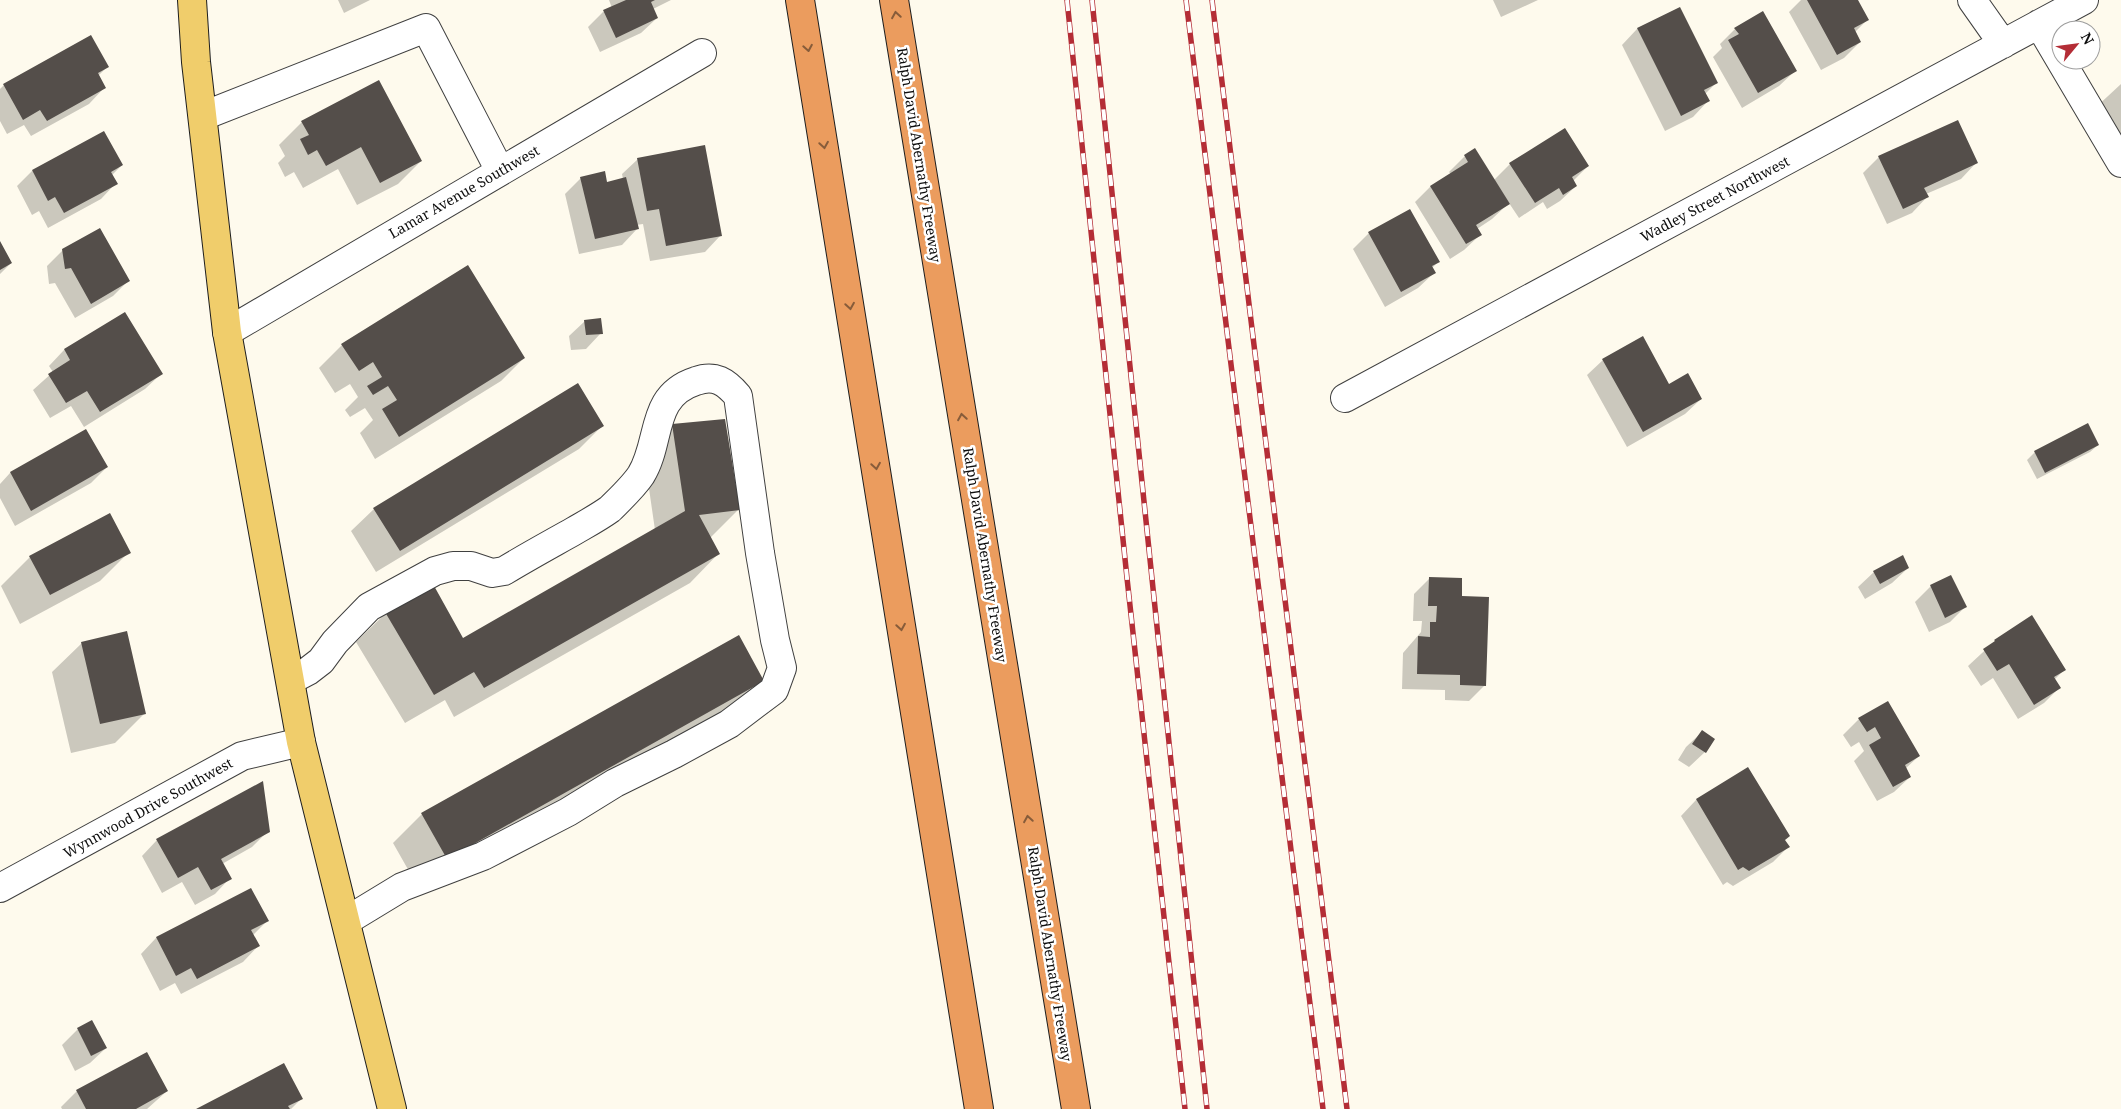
<svg xmlns="http://www.w3.org/2000/svg" width="2121" height="1109" font-family="'Noto Serif',serif">
<style>
.shadow{fill:#0003}
.building{fill:#544e4a}
.lines{fill:none;stroke-linecap:round;stroke-linejoin:round}
.minor-casing{stroke:#404040;stroke-width:30}
.major-casing{stroke:#1e1e1e;stroke-width:30}
.highway-casing{stroke:#1e1e1e;stroke-width:30}
.minor{stroke:#fff;stroke-width:28}
.major{stroke:#f0cd6b;stroke-width:28}
.highway{stroke:#eb9c5e;stroke-width:28}
.rail-casing{stroke:#b42d36;stroke-width:5.5}
.rail{stroke:#fff;stroke-width:4;stroke-dasharray:11;stroke-linecap:butt}
.oneway{stroke:#875c3a}
.labels{text-anchor:middle;stroke-width:5;stroke-linejoin:round;paint-order:stroke}
.street-label{font-size:14px;fill:#0d0d0d;stroke:#fff}
</style>
<rect width="100%" height="100%" fill="#fefaed"/>
<path class="shadow" d="M338 0H370L344 13Z
M609 0H671L653 9 657 18 641 33 600 52 588 27 603 12 612 8Z
M1493 0H1538L1501 17Z
M1801 0H1856L1867 20 1855 32 1860 42 1844 58 1821 70 1789 12Z
M1679 8 1716 83 1705 94 1708 101 1693 117 1665 131 1622 45 1637 29Z
M1735 29 1795 71 1779 86 1742 108 1713 57 1722 48 1720 44Z
M107 67 98 76 104 88 89 104 31 136 24 125 7 134 0 121V89L4 85Z
M2121 84V156L2094 109Z
M302 122 421 161 398 184 357 205 338 169 303 188 294 172 285 177 278 163 285 156 279 145Z
M1465 156 1494 180 1510 164 1588 166 1573 181 1576 186 1560 201 1547 209 1543 202 1519 218 1509 203 1492 219 1477 229 1480 235 1464 250 1450 259 1415 202 1430 187 1451 174 1449 172Z
M1879 157 1976 163 1961 179 1926 194 1927 197 1912 213 1887 224 1863 173Z
M638 159 720 236 705 252 650 261 643 224 636 225 637 229 622 245 579 254 565 194 581 178 606 183 623 179 622 174Z
M122 165 112 175 116 183 101 199 48 228 39 211 32 215 17 186 32 171Z
M1410 211 1438 262 1432 268 1434 273 1418 288 1385 307 1353 249 1369 233Z
M0 245 11 263 0 274Z
M63 250 128 281 113 296 75 318 55 283 49 284 47 266Z
M125 314 161 374 145 389 84 427 71 406 50 418 33 390 53 372 49 366 64 350Z
M585 321 601 333 586 349 571 350 569 336Z
M342 345 524 358 501 381 375 459 360 433 373 420 365 408 350 417 345 410 358 397 350 384 335 393 319 368Z
M1603 360 1669 385 1701 399 1685 414 1627 447 1587 375Z
M673 425 739 509 710 538 719 553 690 583 454 717 445 700 405 723 356 642 386 613 463 639 655 530 644 454Z
M602 426 579 449 376 572 351 531 374 509Z
M86 430 107 467 91 483 15 526 0 498V484L10 473Z
M2098 445 2090 452 2037 479 2027 460 2035 452Z
M129 552 100 581 20 624 1 586 30 557Z
M1908 568 1892 583 1865 599 1858 587 1874 572Z
M1430 578 1461 597 1485 685 1469 701 1445 700V690L1402 689 1403 653 1421 632 1422 621H1413L1414 594Z
M1931 586 1965 607 1950 622 1929 632 1915 602Z
M1995 641 2065 669 2054 680 2059 688 2044 703 2018 719 1993 678 1981 686 1968 666Z
M82 643 144 714 115 743 71 753 52 672Z
M763 681 734 710 418 887 393 843 422 814Z
M1888 703 1919 756 1905 769 1910 777 1894 792 1877 801 1854 761 1864 751 1859 742 1851 747 1843 735 1859 719Z
M1702 732 1705 752 1689 767 1678 760 1686 747Z
M1748 769 1788 847 1773 862 1733 886 1727 882 1723 885 1681 816 1696 800Z
M268 831 252 847 222 864 230 878 215 894 195 905 182 882 162 893 142 856 157 840Z
M251 889 267 921 253 935 258 946 243 962 181 994 175 983 160 991 141 954 156 938Z
M92 1022 106 1048 90 1063 75 1071 62 1045 77 1030Z
M77 1091H167L147 1109H62L61 1107Z
M301 1099 291 1109H198Z"/>
<path class="building" d="M626 0H655L651 2 658 18 616 38 603 10Z
M1807 0H1858L1869 20 1854 28 1861 42 1837 55Z
M1680 7 1718 83 1704 90 1710 101 1681 116 1637 28Z
M1763 11 1797 71 1758 93 1728 40 1739 34 1734 28Z
M91 35 109 67 98 73 106 88 47 121 40 110 23 120 3 84Z
M379 80 422 161 380 183 361 147 326 166 317 150 308 155 300 139 309 135 301 121Z
M1958 120 1978 163 1924 188 1929 197 1903 209 1878 156Z
M1565 128 1589 166 1572 177 1577 186 1563 195 1559 188 1535 203 1509 163Z
M104 131 123 165 111 172 118 184 64 213 55 197 48 201 32 170Z
M705 145 722 236 666 246 659 209 647 211 637 158Z
M1475 148 1510 204 1476 225 1482 235 1466 244 1430 186 1468 162 1464 155Z
M605 171 607 182 626 177 639 229 595 239 580 177Z
M1410 209 1440 262 1432 266 1436 273 1401 292 1368 232Z
M100 228 130 281 91 304 71 268 65 269 62 249Z
M0 241 12 263 0 270Z
M468 265 525 358 399 437 382 409 397 400 388 386 373 395 367 386 382 377 373 362 359 371 341 344Z
M125 312 163 374 100 412 87 391 66 403 48 374 70 360 64 349Z
M601 318 603 334 586 335 584 320Z
M1643 336 1669 384 1688 373 1702 399 1643 432 1602 359Z
M578 383 604 426 400 551 373 508Z
M725 419 740 510 699 515 720 554 484 688 474 672 434 695 385 612 433 584 463 638 685 511 672 424Z
M2088 423 2099 445 2045 473 2034 451Z
M86 429 108 467 31 511 10 472Z
M110 513 131 553 50 595 29 556Z
M1903 555 1909 568 1880 584 1873 571Z
M1951 575 1967 607 1945 618 1930 585Z
M1429 577 1462 578V596L1489 597 1486 686 1460 685V675L1417 674 1418 636 1430 637V622H1436L1437 606H1428Z
M2032 615 2066 670 2054 677 2061 688 2034 705 2009 664 1997 671 1983 649 1995 641 1994 640Z
M127 631 146 714 100 724 81 642Z
M739 635 764 681 447 859 421 813Z
M1888 701 1920 756 1905 765 1911 777 1893 787 1869 745 1881 738 1875 727 1867 732 1858 718Z
M1702 730 1715 739 1706 753 1692 744Z
M1748 767 1790 836 1785 840 1790 847 1749 871 1743 867 1738 870 1696 799Z
M263 781 270 832 221 859 232 879 211 890 198 867 178 878 156 839Z
M251 888 269 921 251 930 260 946 197 979 191 968 176 976 156 937Z
M92 1020 107 1048 91 1056 77 1028Z
M147 1052 168 1091 136 1109H86L76 1090Z
M284 1063 303 1099 288 1106 290 1109H196Z"/>
<g class="lines">
<defs>
<path id="minor" d="M1972 0 2003 44
M2039 24 2121 163
M203 116 426 28 500 171
M227 332 702 53
M1345 398 2084 0
M291 680 308 671 321 661 335 642 369 607 435 571 453 566H471L492 573 504 571C527 557 551 544 574 531 586 524 599 517 610 509 620 499 633 487 641 475 662 441 649 396 696 381 715 374 726 382 738 396L760 553 775 640 782 668 774 690 729 724 674 754 615 783 568 812 483 856 402 887 346 921
M0 888 242 756 301 742"/>
<path id="major" d="M192 0 196 62 227 332 301 742 392 1109"/>
<path id="highway" d="M800 0 979 1109
M894 0 1076 1109"/>
</defs>
<use href="#minor" class="minor-casing"/>
<use href="#major" class="major-casing"/>
<use href="#highway" class="highway-casing"/>
<use href="#minor" class="minor"/>
<use href="#major" class="major"/>
<use href="#highway" class="highway"/>
<defs>
<path id="rail" d="M1067 0 1127 578 1185 1109
M1092 0 1207 1109
M1186 0 1323 1109
M1212 0 1347 1109"/>
</defs>
<use href="#rail" class="rail-casing"/>
<use href="#rail" class="rail"/>
</g>
<defs><path id="oneway-chevron" d="M-2-3.5L2.5 0L-2 3.5" fill="none" stroke-width="1.6" stroke-linecap="round" stroke-linejoin="round" transform="scale(1.25)"/></defs>
<g class="oneway">
<use href="#oneway-chevron" transform="translate(896 15) rotate(-99)"/>
<use href="#oneway-chevron" transform="translate(808 48) rotate(80)"/>
<use href="#oneway-chevron" transform="translate(824 145) rotate(81)"/>
<use href="#oneway-chevron" transform="translate(850 306) rotate(81)"/>
<use href="#oneway-chevron" transform="translate(962 417) rotate(-99)"/>
<use href="#oneway-chevron" transform="translate(876 466) rotate(81)"/>
<use href="#oneway-chevron" transform="translate(901 627) rotate(81)"/>
<use href="#oneway-chevron" transform="translate(1028 819) rotate(-99)"/>
</g>
<g class="labels">
<g class="street-label">
<text transform="translate(919 155) rotate(81)" y="5">Ralph David Abernathy Freeway</text>
<text transform="translate(464 192) rotate(-30)" y="5">Lamar Avenue Southwest</text>
<text transform="translate(1715 199) rotate(-28)" y="5">Wadley Street Northwest</text>
<text transform="translate(985 555) rotate(81)" y="5">Ralph David Abernathy Freeway</text>
<text transform="translate(148 808) rotate(-29)" y="5">Wynnwood Drive Southwest</text>
<text transform="translate(1050 954) rotate(81)" y="5">Ralph David Abernathy Freeway</text>
</g>
</g>
<g transform="translate(2076 45) rotate(61)"><circle r="24" fill="#ffffff" stroke="#9e9e9e"/>
<path d="M0-4L9 19L0 12L-9 19Z" fill="#b42d36"/>
<text y="-8" font-size="14" font-weight="bold" text-anchor="middle" fill="#0d0d0d">N</text>
</g>
</svg>
